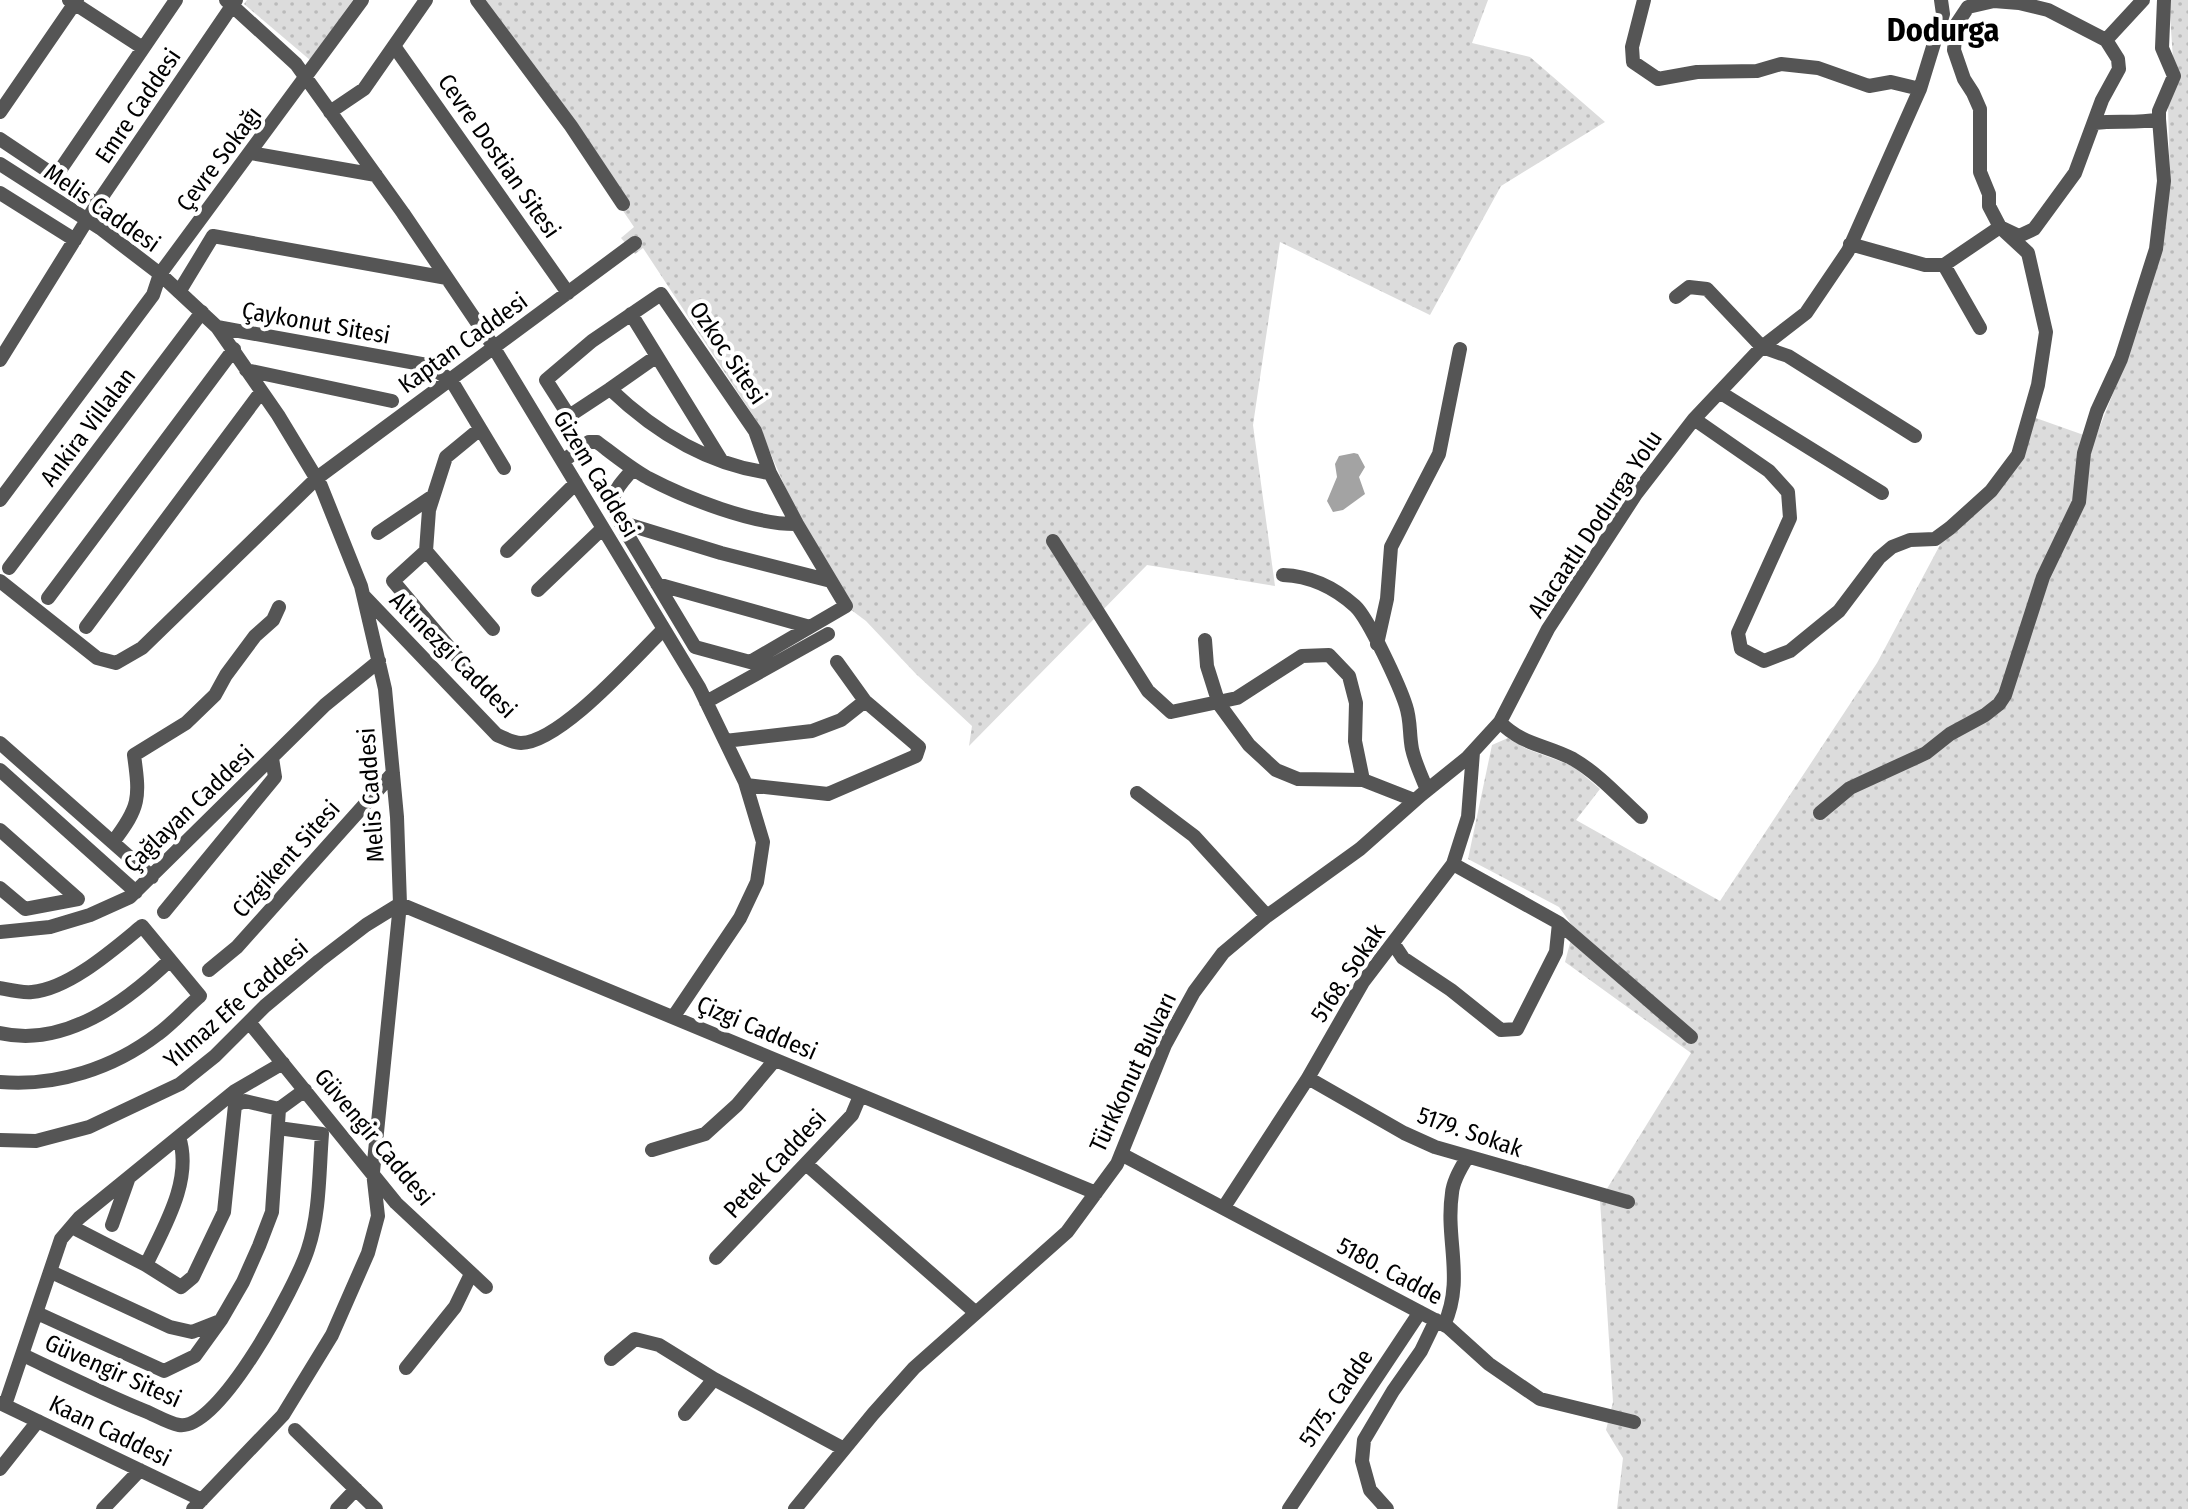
<svg xmlns="http://www.w3.org/2000/svg" width="2188" height="1509" font-family="'Fira Sans Condensed',sans-serif">
<style>
.grass{fill:url(#grass-dots)}
.water{fill:#a3a3a3}
.lines{fill:none;stroke-linecap:round;stroke-linejoin:round}
.minor{stroke:#555;stroke-width:14}
.labels{text-anchor:middle;stroke-width:8;stroke-linejoin:round;paint-order:stroke}
.street-label{font-size:24px;fill:#000;stroke:#fff}
.district-label{font-size:32px;font-weight:bold;fill:#000;stroke:#fff}
</style>
<defs>
<pattern id="grass-dots" width="8" height="8" patternUnits="userSpaceOnUse" patternTransform="scale(2)"><rect width="8" height="8" fill="#dcdcdc"/><path d="M2 2h.1M6 6h.1" fill="none" stroke="#bbb" stroke-width="1.8" stroke-linecap="round"/></pattern>
</defs>
<rect width="100%" height="100%" fill="#fff"/>
<path class="grass" d="M247 0H353L310 60 244 4Z
M480 0H1488L1472 43 1530 57 1605 122 1501 186 1430 315 1280 242 1253 425 1275 586 1147 565 969 746 972 726 916 674 866 621 846 606 796 512 756 420 643 248 635 254 621 238 634 227Z
M2169 0H2188V1509H1617L1623 1458 1606 1430 1613 1402 1600 1200 1691 1053 1565 962 1574 928 1559 907 1468 859 1492 745 1508 738 1527 749 1573 766 1600 789 1576 820 1720 901 1877 663 1941 543 2002 486 2033 417 2095 439 2123 368 2170 181 2168 106 2175 89Z"/>
<path class="water" d="M1354 453 1358 454 1365 467 1359 477 1365 494 1343 510 1333 512 1327 501 1337 477 1335 464 1339 456Z"/>
<g class="lines">
<path class="minor" d="M69 0 143 48
M226 0 296 64 403 213 491 343 699 687 745 782 763 842 757 882 740 918 674 1016
M477 0 571 126 623 204
M1644 0 1632 47 1633 62 1658 79 1697 72 1757 71 1781 64 1818 68 1869 86 1891 82 1920 89
M2106 40 2143 0
M394 46 568 293
M0 112 77 0
M330 112 364 89 426 0
M2095 123C2118 120 2135 124 2159 119V111L2174 76 2162 48 2164 0
M0 139 97 204
M251 153 376 175
M0 164 100 228 160 274 217 327 278 415 321 486 361 586 385 689 397 817 400 904 373 1172 378 1216 368 1253 332 1335 283 1415 193 1509
M56 176 176 0
M0 193 75 240
M1944 265 1980 328
M179 292 213 236 447 278
M1676 297 1689 287 1707 289 1762 347 1788 356 1915 436
M631 314 721 460
M217 327 427 365 451 380 504 468
M0 360 97 204 236 0
M246 370 392 401
M610 389 657 356
M1721 393 1882 493
M1694 419 1769 471 1788 492 1790 518 1738 633 1741 649 1764 661 1790 651 1839 611 1879 558 1892 547 1910 540 1935 539 1950 528 1991 491 2018 455 2038 385 2046 332 2028 253 2000 227 1989 206V194L1980 172V109L1973 93 1964 79 1954 50 1956 25 1968 7 1994 1 2019 3 2048 10 2106 40 2118 59 2119 69 2102 100 2075 173 2034 229 2019 236 2000 227 1944 265H1925L1850 244
M480 429 446 457 429 510 426 551 493 629
M563 461 589 442H597C613 454 630 468 648 478 686 498 754 525 797 524
M633 469C617 488 605 497 620 522L695 647 750 662 846 606 797 524 770 473C708 465 654 431 610 389L569 416 546 380 592 341 661 294 755 431 770 473
M0 500 153 295 160 274 362 0
M620 522 721 553 831 581
M378 533 433 496
M1053 541 1148 691 1171 712 1237 698 1302 656 1329 655 1349 676 1356 703 1355 741 1363 780
M426 551 393 581 465 666
M507 551 576 483
M9 568 202 312
M1283 575C1310 576 1335 588 1355 606 1369 619 1400 687 1406 706 1411 721 1409 734 1412 749 1415 763 1422 777 1427 790
M0 581 97 658 116 663 142 648 317 478 635 243
M657 584 810 627
M538 590 603 528
M364 596 497 735C504 738 513 743 521 743 561 742 634 658 664 629
M48 598 234 349
M86 627 261 392
M1205 640 1207 666 1219 704 1249 745 1276 770 1298 779 1363 780 1414 800
M1377 644 1387 599 1391 547 1439 454 1460 349
M706 702 828 634
M1500 722C1522 745 1547 745 1573 759 1599 774 1620 798 1641 817
M725 741 812 731 841 720 865 701
M0 743 152 877
M0 770 136 892
M746 785 828 794 916 756 919 747 865 701 837 662
M1137 793 1194 836 1267 916
M1820 813 1850 788 1926 753 1950 734 1985 715 1999 704 2005 695 2043 577 2079 502 2084 453 2097 411 2121 359 2156 249 2164 181 2159 119
M0 830 78 899 25 909 0 888
M113 842C140 807 140 798 134 755L186 723 215 695 226 675 255 636 273 620 279 607
M400 904 1096 1193
M164 912 275 777 272 758
M1559 923 1691 1037
M0 932 50 927 90 915 130 897 325 705 379 661
M1393 943 1403 958 1451 990 1501 1030 1517 1029 1556 952 1559 923 1453 864
M209 970 237 947 393 773
M0 988C10 990 22 993 32 992 69 989 114 949 142 926L200 996C186 1008 173 1023 158 1034 114 1068 56 1087 0 1082
M249 1022 396 1203 486 1287
M0 1033C65 1048 126 1002 170 960
M1308 1078 1404 1133 1435 1147 1628 1202
M179 1137C193 1180 164 1227 146 1265L181 1287 193 1277 224 1212 235 1105 245 1101 279 1109
M0 1140 36 1141 89 1127 180 1084 215 1056 265 1006 319 961 366 925 400 904
M652 1150 705 1134 737 1105 775 1060
M1121 1154 1448 1327 1489 1364 1540 1399 1634 1422
M806 1164 976 1313
M1224 1207 1308 1078 1363 982 1453 864 1468 817 1473 752
M112 1225 128 1180
M72 1227 146 1265
M716 1258 852 1115 860 1096
M51 1272 170 1327 192 1332 220 1321
M37 1313 164 1371 195 1356 221 1320 243 1282 259 1246 272 1212 279 1109 305 1090
M1444 1325C1465 1279 1445 1240 1452 1193 1453 1181 1460 1169 1467 1158
M23 1355C63 1374 103 1394 145 1411 155 1415 168 1423 179 1425 219 1432 297 1284 308 1249 320 1213 319 1172 322 1134L278 1128
M611 1359 635 1339 659 1345 714 1379
M406 1368 455 1307 471 1274
M0 1403 202 1500
M5 1405 61 1239 79 1218 235 1091 283 1063
M685 1414 714 1379 844 1449
M295 1430 376 1509
M0 1469 38 1421
M103 1509 140 1470
M337 1509 356 1489
M795 1509 873 1414 914 1368 1067 1232 1117 1164 1165 1045 1194 992 1223 953 1267 916 1360 849 1421 795 1467 758 1500 722 1548 629 1636 494 1694 419 1762 347 1806 313 1848 251 1920 89 1943 14 1941 0
M1289 1509 1420 1312
M1387 1509 1370 1490 1362 1461 1364 1440 1393 1391 1421 1351 1436 1320"/>
</g>
<g class="labels">
<g class="street-label">
<text transform="translate(138 106) rotate(-56)" y="8">Emre Caddesi</text>
<text transform="translate(499 156) rotate(55)" y="8">Cevre Dostian Sitesi</text>
<text transform="translate(219 159) rotate(-53)" y="8">Çevre Sokağı</text>
<text transform="translate(102 208) rotate(35)" y="8">Melis Caddesi</text>
<text transform="translate(316 323) rotate(10)" y="8">Çaykonut Sitesi</text>
<text transform="translate(463 343) rotate(-36)" y="8">Kaptan Caddesi</text>
<text transform="translate(728 353) rotate(56)" y="8">Ozkoc Sitesi</text>
<text transform="translate(88 427) rotate(-53)" y="8">Ankira Villalan</text>
<text transform="translate(596 474) rotate(59)" y="8">Gizem Caddesi</text>
<text transform="translate(1595 524) rotate(-56)" y="8">Alacaatlı Dodurga Yolu</text>
<text transform="translate(453 655) rotate(45)" y="8">Altınezgi Caddesi</text>
<text transform="translate(371 795) rotate(-94)" y="8">Melis Caddesi</text>
<text transform="translate(189 809) rotate(-44)" y="8">Çağlayan Caddesi</text>
<text transform="translate(286 859) rotate(-48)" y="8">Cizgikent Sitesi</text>
<text transform="translate(1348 973) rotate(-56)" y="8">5168. Sokak</text>
<text transform="translate(236 1004) rotate(-41)" y="8">Yılmaz Efe Caddesi</text>
<text transform="translate(757 1028) rotate(23)" y="8">Çizgi Caddesi</text>
<text transform="translate(1133 1072) rotate(-65)" y="8">Türkkonut Bulvarı</text>
<text transform="translate(1470 1132) rotate(19)" y="8">5179. Sokak</text>
<text transform="translate(374 1137) rotate(50)" y="8">Güvengir Caddesi</text>
<text transform="translate(775 1164) rotate(-47)" y="8">Petek Caddesi</text>
<text transform="translate(1390 1271) rotate(28)" y="8">5180. Cadde</text>
<text transform="translate(113 1371) rotate(24)" y="8">Güvengir Sitesi</text>
<text transform="translate(1336 1398) rotate(-56)" y="8">5175. Cadde</text>
<text transform="translate(110 1431) rotate(26)" y="8">Kaan Caddesi</text>
</g>
<g class="district-label">
<text x="1943" y="41">Dodurga</text>
</g>
</g>
</svg>
